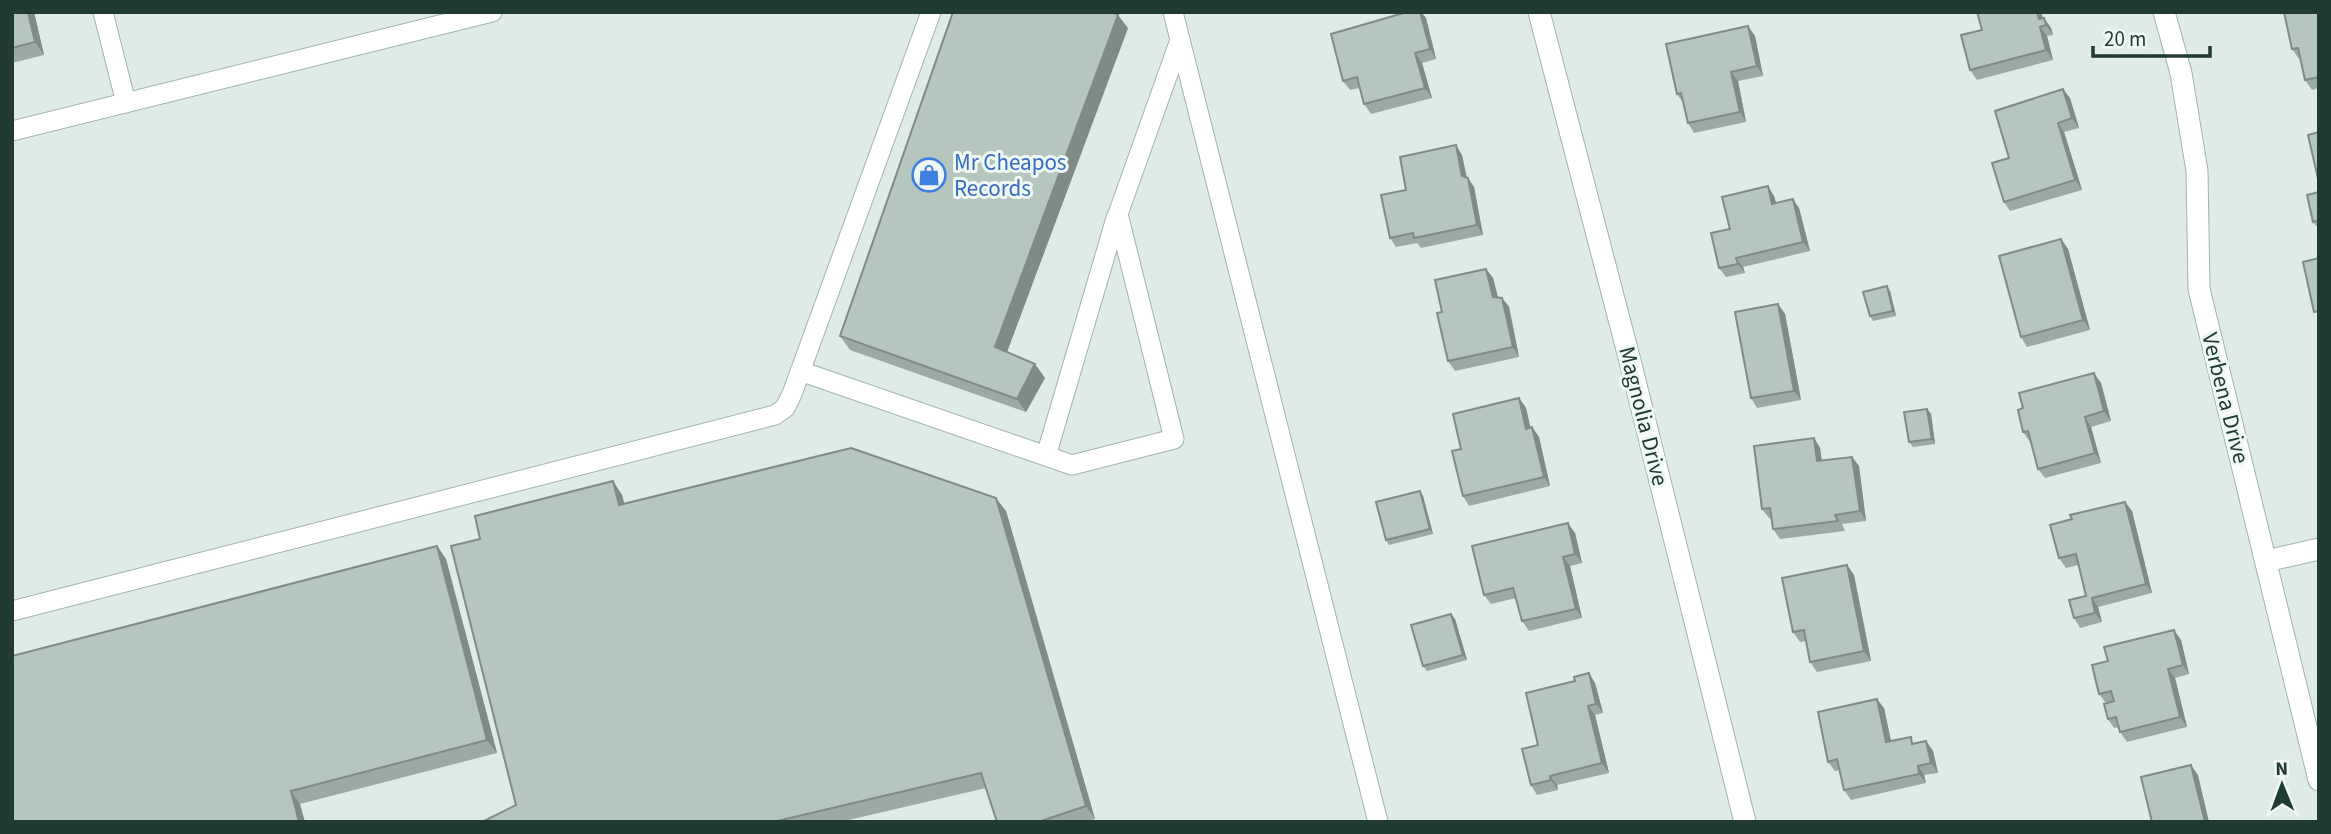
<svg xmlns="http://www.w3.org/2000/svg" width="2331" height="834" font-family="'Source Sans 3',sans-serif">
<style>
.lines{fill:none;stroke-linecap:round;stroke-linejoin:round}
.service-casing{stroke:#a2b3ad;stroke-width:21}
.minor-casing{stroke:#a2b3ad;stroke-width:23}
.service{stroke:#fff;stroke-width:19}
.minor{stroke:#fff;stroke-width:21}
.wall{fill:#9caaa4}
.shaded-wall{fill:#7f8b86}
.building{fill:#b5c6bf;stroke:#7f8b86;stroke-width:2}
.labels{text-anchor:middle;stroke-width:6;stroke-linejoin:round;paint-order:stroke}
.shop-label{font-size:23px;fill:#366cbe;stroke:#f0f8f4;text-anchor:start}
.street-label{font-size:23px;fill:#203b34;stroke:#f0f8f4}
</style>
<rect width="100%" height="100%" fill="#dfebe6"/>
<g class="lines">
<defs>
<path id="service" d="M103 12 126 103
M1173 12 1378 822
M12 131 492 12
M800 371 1072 465 1174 439 1118 214 1180 40
M1046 456 1117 215
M12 611 775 415 785 408 792 394 931 12"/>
<path id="minor" d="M1539 12 1630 361 1745 822
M2164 12 2181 73 2197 171 2199 289 2319 780
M2266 561 2319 549"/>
</defs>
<use href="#service" class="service-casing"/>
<use href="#minor" class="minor-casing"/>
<use href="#service" class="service"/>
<use href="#minor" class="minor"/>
</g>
<path class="wall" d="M12 12H34L44 55 12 63Z
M1407 12H1421L1426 18 1436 59 1422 63 1432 98 1371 114 1364 104 1360 88 1350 90 1343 81Z
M2319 12V88L2312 90 2305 80 2300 58 2299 59 2292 49Z
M2043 18H2044L2051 28 2053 35 2047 36 2053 60 1977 80 1970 70Z
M1128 28 1007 352 1045 378 1026 412 850 350 840 336Z
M1755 36 1763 76 1738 81 1746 122 1694 133 1688 123 1683 103 1677 94Z
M2070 98 2079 128 2064 132 2082 190 2010 211 2004 202Z
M1462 155 1467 177 1474 187 1483 235 1421 248 1417 243 1396 247 1390 238 1406 190Z
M2319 192V229L2313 222Z
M1774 196 1776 203 1799 208 1810 251 1743 267 1745 273 1726 277 1719 268 1730 229Z
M2061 239 2068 249 2090 330 2027 347 2021 337Z
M1486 269 1493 278 1498 297 1502 298 1509 307 1519 357 1455 371 1448 361 1442 312Z
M1890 291 1896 316 1873 321 1870 316Z
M1778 304 1785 314 1801 400 1757 408 1751 398Z
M2101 383 2111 421 2091 427 2101 463 2045 478 2038 469 2031 442H2030L2023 432Z
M1519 398 1526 408 1530 428 1532 427 1539 437 1550 486 1469 506 1463 496 1461 449Z
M1927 409 1931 414 1935 444 1913 447 1909 442Z
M1814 438 1820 448 1822 461 1852 457 1859 466 1866 521 1842 524 1845 531 1780 539 1773 529 1772 518H1769L1762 509Z
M613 481 622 495 624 503 1006 511 1095 819 1088 822H997L986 788 840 822H482L516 805 480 539Z
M1423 496 1433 534 1389 545 1386 540Z
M2125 502 2132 511 2152 593 2098 607 2102 622 2080 628 2074 618 2086 596 2078 565 2066 568 2059 558 2072 519Z
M1575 533 1582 563 1570 566 1582 618 1529 631 1522 621 1516 598 1491 604 1484 595Z
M437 546 446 559 497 753 300 804 12 822Z
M1847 565 1854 575 1871 661 1817 672 1810 662 1806 641 1800 642 1793 632Z
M1455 619 1467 660 1427 671 1423 666Z
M2181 640 2189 674 2175 678 2187 727 2127 742 2120 732 2119 727 2114 728 2108 719 2106 703 2099 694Z
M1595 683 1603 713 1595 715 1609 773 1557 785 1558 790 1537 795 1531 785 1538 745Z
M1884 708 1891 741 1916 743 1926 741 1933 751 1938 773 1924 775 1926 783 1851 800 1844 790 1840 770 1835 771 1828 762Z"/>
<path class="shaded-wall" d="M28 12H34L44 55 35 42Z
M1420 12H1421L1426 18 1436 59 1430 49Z
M2037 12H2041L2045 25 2039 19Z
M1118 15 1128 28 1004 360 995 347Z
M2044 18 2051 28 2053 35 2046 25Z
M1748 26 1755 36 1763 76 1757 66Z
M2040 27 2047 36 2053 60 2046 50Z
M1415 53 1422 63 1432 98 1425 88Z
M1731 72 1738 81 1746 122 1740 112Z
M2063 89 2070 98 2079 128 2072 118Z
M2058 123 2064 132 2082 190 2075 180Z
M1456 145 1462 155 1468 186 1462 176Z
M1468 178 1474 187 1483 235 1477 225Z
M1768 186 1774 196 1779 213 1772 204Z
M1793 199 1799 208 1810 251 1803 242Z
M2061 239 2068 249 2090 330 2083 320Z
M1736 258 1743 267 1745 273 1738 264Z
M1486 269 1493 278 1500 306 1493 297Z
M1887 286 1890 291 1896 316 1893 311Z
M1502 298 1509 307 1519 357 1513 347Z
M1778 304 1785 314 1801 400 1794 391Z
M1035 364 1045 378 1026 412 1017 399Z
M2094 373 2101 383 2111 421 2104 411Z
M1519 398 1526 408 1533 438 1526 429Z
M1927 409 1931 414 1935 444 1932 439Z
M2085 417 2091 427 2101 463 2095 453Z
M1532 427 1539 437 1550 486 1544 477Z
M1814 438 1820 448 1823 471 1817 461Z
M1852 457 1859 466 1866 521 1860 511Z
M613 481 622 495 628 518 619 505Z
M1420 491 1423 496 1433 534 1430 529Z
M996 498 1006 511 1095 819 1086 806Z
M2125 502 2132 511 2152 593 2146 584Z
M1568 523 1575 533 1582 563 1575 554Z
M437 546 446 559 497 753 487 740Z
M1563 557 1570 566 1582 618 1576 609Z
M1847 565 1854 575 1871 661 1864 651Z
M2092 598 2098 607 2102 622 2095 613Z
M1451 614 1455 619 1467 660 1463 655Z
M2174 630 2181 640 2189 674 2183 665Z
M2168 669 2175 678 2187 727 2180 717Z
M1589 673 1595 683 1603 713 1596 704Z
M1877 699 1884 708 1893 751 1886 742Z
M1588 706 1595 715 1609 773 1602 763Z
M1926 741 1933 751 1938 773 1931 763Z
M2191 765 2198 775 2209 822H2205Z
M1918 766 1924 775 1926 783 1919 774Z
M1550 776 1557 785 1558 790 1551 780Z
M291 791 300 804 305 822H299Z"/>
<path class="building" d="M12 12H28L35 42 12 48Z
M953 12H1112L1118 15 995 347 1035 364 1017 399 840 336Z
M1407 12H1420L1430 49 1415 53 1425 88 1364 104 1357 77 1343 81 1331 34Z
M1977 12H2037L2039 19 2044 18 2046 25 2040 27 2046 50 1970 70 1961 35 1982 30Z
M2284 12H2319V77L2305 80 2298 48 2292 49Z
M1748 26 1757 66 1731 72 1740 112 1688 123 1681 93 1677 94 1666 44Z
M2063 89 2072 118 2058 123 2075 180 2004 202 1992 163 2009 158 1995 111Z
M2319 132V183L2308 135Z
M1456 145 1462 176 1468 178 1477 225 1414 238 1413 233 1390 238 1381 195 1406 190 1400 157Z
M1768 186 1772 204 1793 199 1803 242 1736 258 1738 264 1719 268 1711 233 1730 229 1722 197Z
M2319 192V220L2313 222 2307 195Z
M2061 239 2083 320 2021 337 1999 256Z
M2319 258V311L2314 312 2303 262Z
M1486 269 1493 297 1502 298 1513 347 1448 361 1437 313 1442 312 1435 280Z
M1887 286 1893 311 1870 316 1863 292Z
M1778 304 1794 391 1751 398 1735 312Z
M2094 373 2104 411 2085 417 2095 453 2038 469 2028 431 2023 432 2018 410 2023 408 2019 393Z
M1519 398 1526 429 1532 427 1544 477 1463 496 1452 451 1461 449 1453 414Z
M1927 409 1932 439 1909 442 1904 412Z
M1814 438 1817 461 1852 457 1860 511 1835 515 1838 521 1773 529 1770 508 1762 509 1754 446Z
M851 448 996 498 1086 806 1038 822H997L981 773 773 822H482L516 805 451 546 480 539 475 516 613 481 619 505Z
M1420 491 1430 529 1386 540 1376 502Z
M2125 502 2146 584 2092 598 2095 613 2074 618 2069 600 2086 596 2076 554 2059 558 2050 525 2072 519 2070 515Z
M1568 523 1575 554 1563 557 1576 609 1522 621 1513 588 1484 595 1472 546Z
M437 546 487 740 291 791 299 822H12V656Z
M1847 565 1864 651 1810 662 1804 630 1793 632 1782 578Z
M1451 614 1463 655 1423 666 1411 625Z
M2174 630 2183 665 2168 669 2180 717 2120 732 2116 717 2108 719 2104 704 2114 701 2111 691 2099 694 2092 665 2108 661 2104 647Z
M1589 673 1596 704 1588 706 1602 763 1550 776 1551 780 1531 785 1522 749 1538 745 1526 693 1575 681 1574 677Z
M1877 699 1886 742 1911 737 1912 744 1926 741 1931 763 1918 766 1919 774 1844 790 1837 759 1828 762 1818 712Z
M2191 765 2205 822H2152L2141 777Z"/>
<defs>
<symbol id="shop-ring" viewBox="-11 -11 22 22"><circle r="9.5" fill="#f0f8f4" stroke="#3f7fe0" stroke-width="1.5"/><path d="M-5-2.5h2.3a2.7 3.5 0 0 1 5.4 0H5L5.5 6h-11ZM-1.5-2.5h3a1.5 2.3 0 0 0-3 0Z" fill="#3f7fe0"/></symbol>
</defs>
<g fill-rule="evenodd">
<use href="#shop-ring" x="910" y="156" width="38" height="38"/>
</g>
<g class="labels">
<g class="shop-label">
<text x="954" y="170">Mr Cheapos<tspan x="954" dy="26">Records</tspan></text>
</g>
<g class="street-label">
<text transform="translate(2226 398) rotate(76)" y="8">Verbena Drive</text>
<text transform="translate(1644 416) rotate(76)" y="8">Magnolia Drive</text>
</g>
</g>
<rect width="2331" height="834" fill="none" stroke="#203b34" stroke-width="28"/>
<g transform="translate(2282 785) rotate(359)" stroke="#f0f8f4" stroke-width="5" paint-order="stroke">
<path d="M0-5L12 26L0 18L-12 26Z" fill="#203b34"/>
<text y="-10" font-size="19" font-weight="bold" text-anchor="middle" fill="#203b34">N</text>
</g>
<path d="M2093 46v10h117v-10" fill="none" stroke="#203b34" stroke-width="3.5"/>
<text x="2104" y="46" font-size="21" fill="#203b34" stroke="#f0f8f4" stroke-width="5" paint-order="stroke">20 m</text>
</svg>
